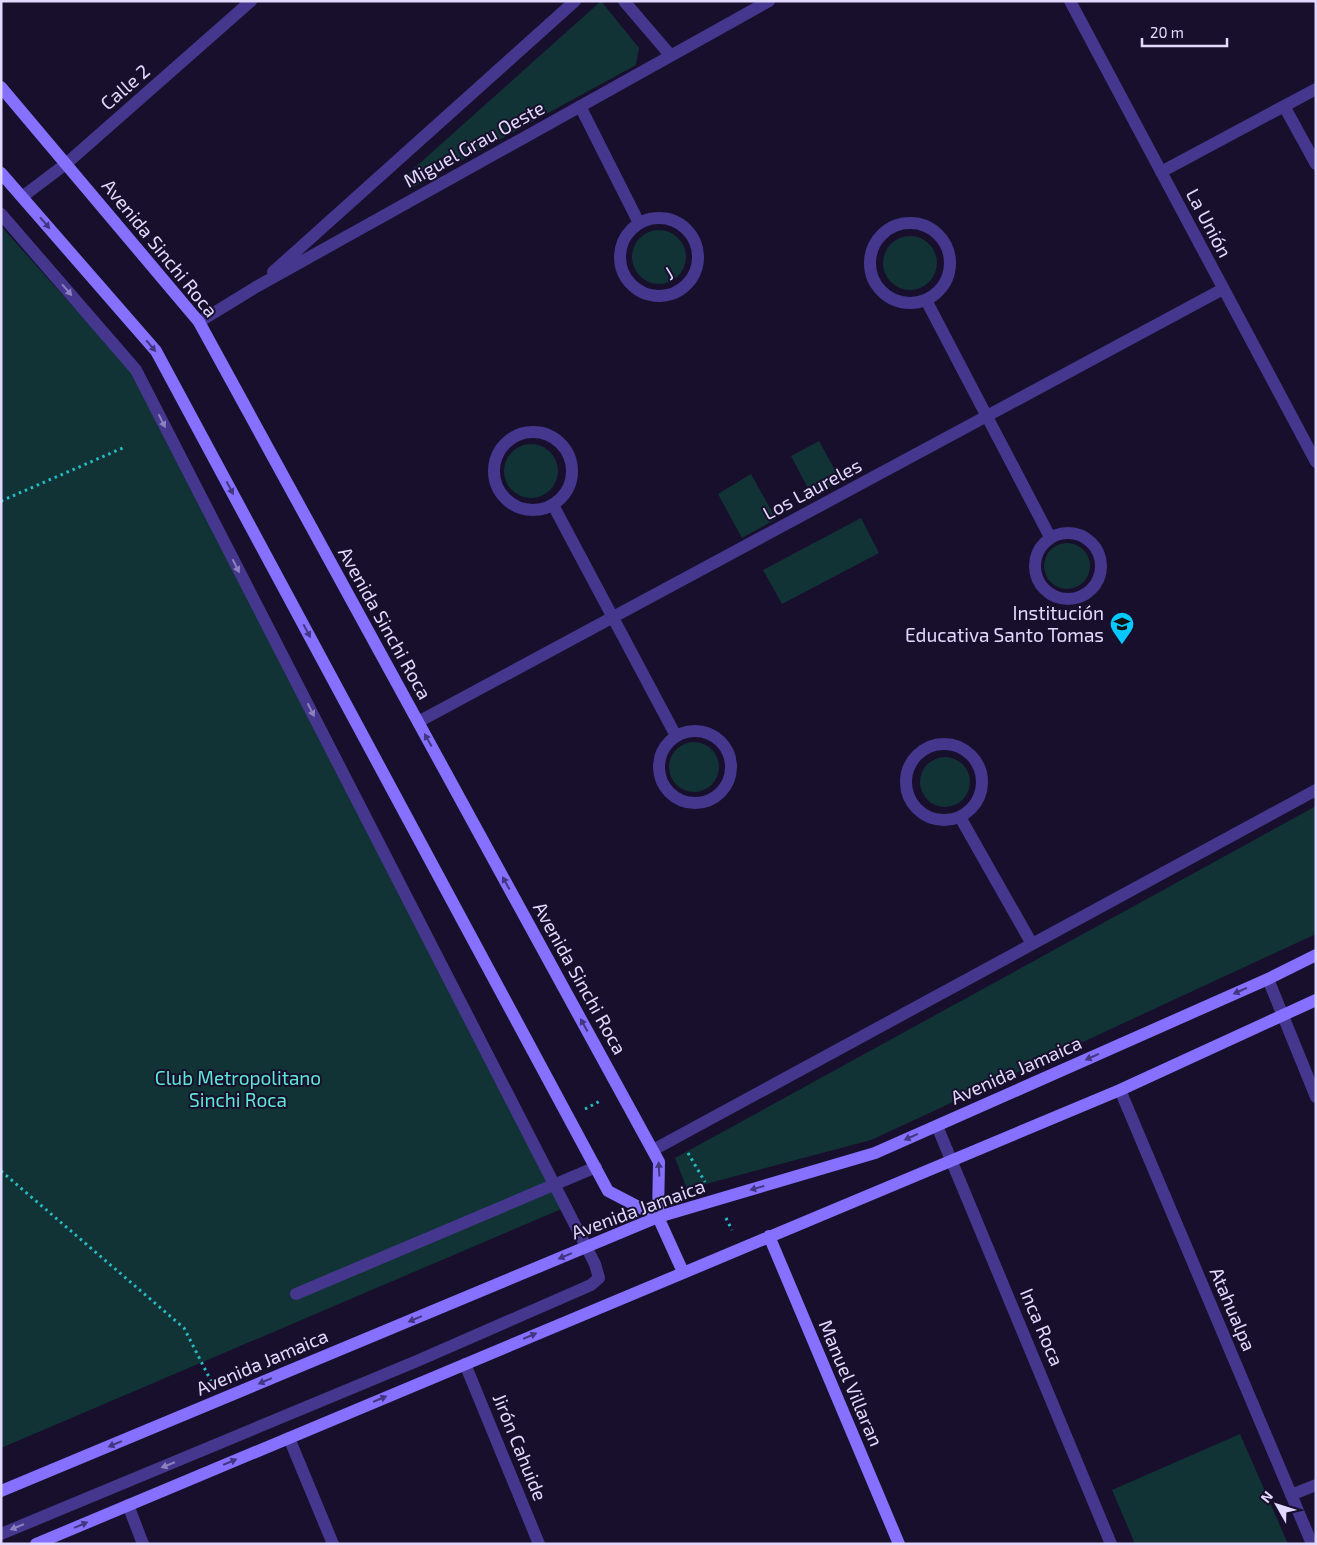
<svg xmlns="http://www.w3.org/2000/svg" width="1317" height="1545" font-family="'Exo 2',sans-serif">
<style>
.green{fill:#113336}
.lines{fill:none;stroke-linecap:round;stroke-linejoin:round}
.path{stroke:#27bbc5;stroke-width:3;stroke-dasharray:2.5 4;stroke-linecap:butt}
.lane{stroke:#45378d;stroke-width:12}
.street{stroke:#45378d;stroke-width:12}
.secondary{stroke:#8570ff;stroke-width:12}
.oneway{fill:#433680}
.oneway2{fill:#8c80c0}
.labels{text-anchor:middle;stroke-width:4;stroke-linejoin:round;paint-order:stroke}
.street-label{font-size:19px;fill:#e2d9ff;stroke:#170f2b}
.poi-label{font-size:19px;fill:#e2d9ff;stroke:#170f2b;text-anchor:end}
.park-label{font-size:19px;fill:#5ce9d7;stroke:#170f2b}
</style>
<rect width="100%" height="100%" fill="#170f2b"/>
<path class="green" d="M601 1 639 48 636 65 411 188 402 179Z
M1 226 143 385 564 1208 1 1448Z
M632 257a27 27 0 1 1 54 0a27 27 0 1 1-54 0Z
M883 263a27 27 0 1 1 54 0a27 27 0 1 1-54 0Z
M819 441 841 481 812 496 791 456Z
M504 471a27 27 0 1 1 54 0a27 27 0 1 1-54 0Z
M751 474 776 519 742 538 718 494Z
M861 518 879 553 782 604 763 570Z
M1044 566a23 23 0 1 1 46 0a23 23 0 1 1-46 0Z
M669 767a25 25 0 1 1 50 0a25 25 0 1 1-50 0Z
M920 782a25 25 0 1 1 50 0a25 25 0 1 1-50 0Z
M1316 806V934L871 1140 687 1189 675 1158Z
M1240 1434 1288 1544H1135L1112 1490Z"/>
<g class="lines">
<path class="path" d="M1 501 125 447
M585 1109 602 1100
M688 1153 705 1182
M1 1171 184 1328 211 1381
M726 1218 732 1230"/>
<path class="lane" d="M1 214 136 370 554 1184 595 1264 599 1278 591 1285 417 1361 1 1534
M296 1294 596 1167"/>
<path class="street" d="M624 1 671 56
M1070 1 1316 462
M580 106 639 223
M1284 106 1316 164
M1161 172 1316 89
M22 197 67 163 251 1
M620 257a39 39 0 1 1 78 0a39 39 0 1 1-78 0Z
M870 263a40 40 0 1 1 80 0a40 40 0 1 1-80 0Z
M273 272 575 1
M926 300 1050 537
M199 322 256 287 769 1
M494 471a39 39 0 1 1 78 0a39 39 0 1 1-78 0Z
M553 505 676 736
M1035 566a33 33 0 1 1 66 0a33 33 0 1 1-66 0Z
M418 722 1223 289
M659 767a36 36 0 1 1 72 0a36 36 0 1 1-72 0Z
M906 782a38 38 0 1 1 76 0a38 38 0 1 1-76 0Z
M960 817 1032 944
M1268 979 1316 1097
M1120 1090 1312 1544
M937 1126 1111 1544
M653 1150 1316 790
M465 1364 539 1544
M289 1438 333 1544
M1291 1495 1316 1485
M128 1505 143 1544"/>
<path class="secondary" d="M1 87 199 322 659 1162 658 1217 683 1272
M1 173 156 351 608 1191 658 1217
M769 1236 899 1544
M1 1491 658 1217 875 1153 1268 979 1316 955
M36 1544 1120 1090 1316 1000"/>
</g>
<defs><path id="oneway-solid" d="M-6-.8H1V-3.2L6.5 0L1 3.2V.8H-6Z" transform="scale(1.25)"/></defs>
<g class="oneway">
<use href="#oneway-solid" transform="translate(45 223) rotate(49)"/>
<use href="#oneway-solid" transform="translate(151 346) rotate(50)"/>
<use href="#oneway-solid" transform="translate(230 488) rotate(62)"/>
<use href="#oneway-solid" transform="translate(307 631) rotate(62)"/>
<use href="#oneway-solid" transform="translate(428 740) rotate(-119)"/>
<use href="#oneway-solid" transform="translate(506 883) rotate(-119)"/>
<use href="#oneway-solid" transform="translate(1240 991) rotate(156)"/>
<use href="#oneway-solid" transform="translate(584 1025) rotate(-119)"/>
<use href="#oneway-solid" transform="translate(1092 1057) rotate(156)"/>
<use href="#oneway-solid" transform="translate(911 1137) rotate(156)"/>
<use href="#oneway-solid" transform="translate(659 1169) rotate(-93)"/>
<use href="#oneway-solid" transform="translate(757 1188) rotate(164)"/>
<use href="#oneway-solid" transform="translate(565 1256) rotate(157)"/>
<use href="#oneway-solid" transform="translate(415 1319) rotate(157)"/>
<use href="#oneway-solid" transform="translate(530 1336) rotate(-23)"/>
<use href="#oneway-solid" transform="translate(265 1381) rotate(157)"/>
<use href="#oneway-solid" transform="translate(380 1399) rotate(-23)"/>
<use href="#oneway-solid" transform="translate(115 1444) rotate(157)"/>
<use href="#oneway-solid" transform="translate(230 1462) rotate(-23)"/>
<use href="#oneway-solid" transform="translate(81 1525) rotate(-23)"/>
</g>
<g class="oneway2">
<use href="#oneway-solid" transform="translate(67 290) rotate(49)"/>
<use href="#oneway-solid" transform="translate(162 421) rotate(63)"/>
<use href="#oneway-solid" transform="translate(236 566) rotate(63)"/>
<use href="#oneway-solid" transform="translate(311 710) rotate(63)"/>
<use href="#oneway-solid" transform="translate(168 1465) rotate(158)"/>
<use href="#oneway-solid" transform="translate(17 1527) rotate(158)"/>
</g>
<defs>
<symbol id="school-pin" viewBox="-11 -11 22 30"><path d="M0 17L-7.5 6A9.5 9.5 0 1 1 7.5 6Z" fill="#05c8ff" stroke="#170f2b"/><path d="M0-5L7-2L0 1L-7-2ZM-4 1L0 2.5L4 1V4Q0 6-4 4Z" fill="#111"/></symbol>
</defs>
<g fill-rule="evenodd">
<use href="#school-pin" x="1108" y="610" width="28" height="38"/>
</g>
<g class="labels">
<g class="street-label">
<text transform="translate(125 87) rotate(-41)" y="7">Calle 2</text>
<text transform="translate(474 144) rotate(-29)" y="7">Miguel Grau Oeste</text>
<text transform="translate(1209 223) rotate(62)" y="7">La Unión</text>
<text transform="translate(160 248) rotate(51)" y="7">Avenida Sinchi Roca</text>
<text transform="translate(669 273) rotate(-31)" y="7">J</text>
<text transform="translate(812 489) rotate(-28)" y="7">Los Laureles</text>
<text transform="translate(385 623) rotate(61)" y="7">Avenida Sinchi Roca</text>
<text transform="translate(580 978) rotate(61)" y="7">Avenida Sinchi Roca</text>
<text transform="translate(1016 1070) rotate(-24)" y="7">Avenida Jamaica</text>
<text transform="translate(638 1209) rotate(-20)" y="7">Avenida Jamaica</text>
<text transform="translate(1233 1309) rotate(67)" y="7">Atahualpa</text>
<text transform="translate(1042 1327) rotate(67)" y="7">Inca Roca</text>
<text transform="translate(262 1362) rotate(-23)" y="7">Avenida Jamaica</text>
<text transform="translate(851 1383) rotate(67)" y="7">Manuel Villaran</text>
<text transform="translate(520 1447) rotate(68)" y="7">Jirón Cahuide</text>
</g>
<g class="poi-label">
<text x="1104" y="620">Institución<tspan x="1104" dy="22">Educativa Santo Tomas</tspan></text>
</g>
<g class="park-label">
<text x="238" y="1085">Club Metropolitano<tspan x="238" dy="22">Sinchi Roca</tspan></text>
</g>
</g>
<rect width="1317" height="1545" fill="none" stroke="#e2d9ff" stroke-width="5"/>
<g transform="translate(1277 1505) rotate(309)" stroke="#170f2b" stroke-width="4" paint-order="stroke">
<path d="M0-4L9 19L0 12L-9 19Z" fill="#e2d9ff"/>
<text y="-8" font-size="14" font-weight="bold" text-anchor="middle" fill="#e2d9ff">N</text>
</g>
<path d="M1142 38v8h85v-8" fill="none" stroke="#e2d9ff" stroke-width="2.5"/>
<text x="1150" y="38" font-size="15" fill="#e2d9ff" stroke="#170f2b" stroke-width="4" paint-order="stroke">20 m</text>
</svg>
